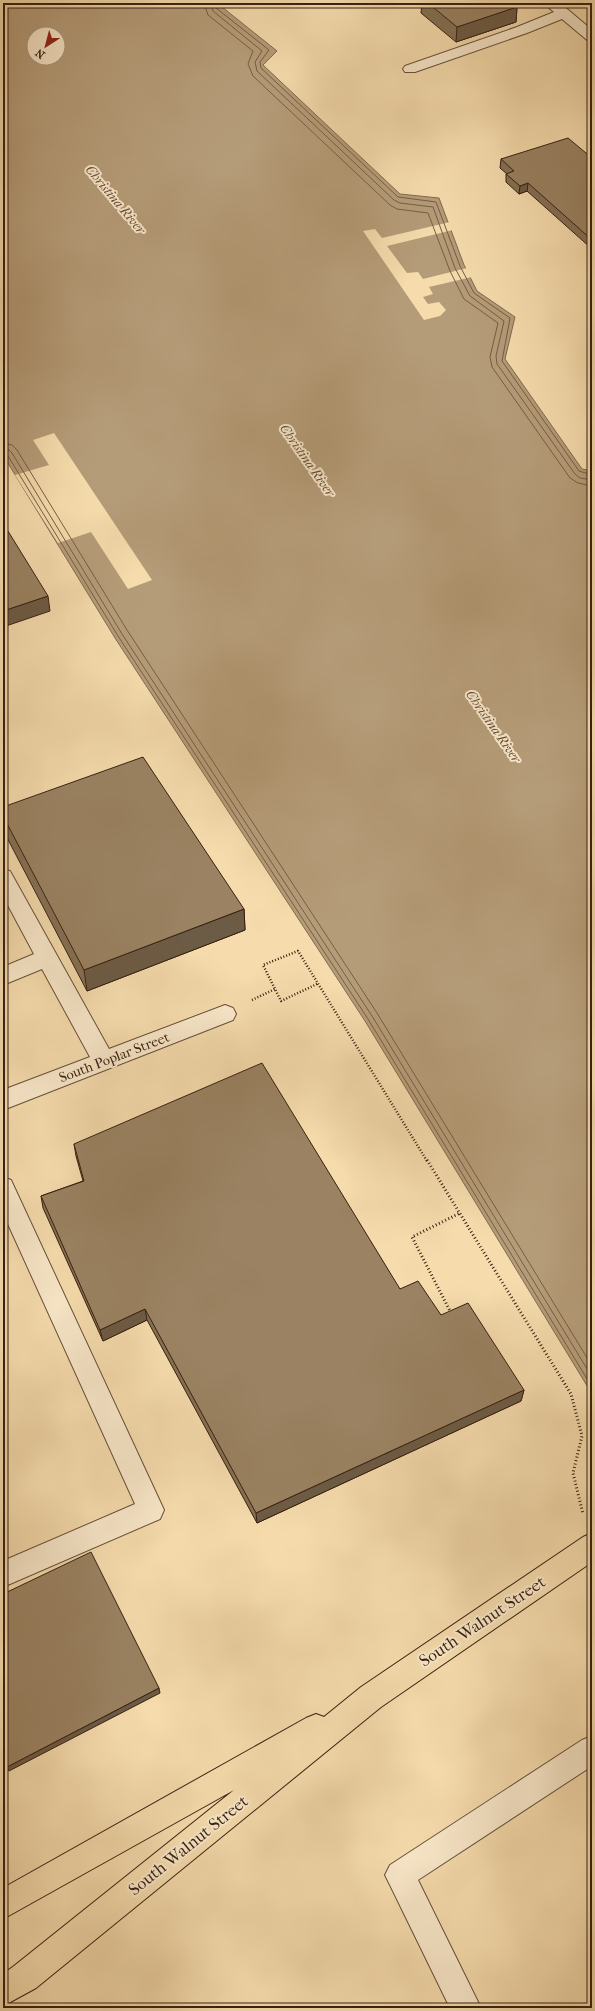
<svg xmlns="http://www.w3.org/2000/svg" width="595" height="2011" font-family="'IM FELL French Canon',serif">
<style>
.water{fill:#b59c78;stroke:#836a4f;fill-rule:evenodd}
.pier{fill:#f6dcad}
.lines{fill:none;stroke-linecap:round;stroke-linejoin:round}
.shore{stroke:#765e44;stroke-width:1}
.minor-casing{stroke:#674f38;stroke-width:2}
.major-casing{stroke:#372011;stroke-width:2}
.path-far1{stroke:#372011;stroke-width:2.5;stroke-dasharray:1 2;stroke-linecap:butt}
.path{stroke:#372011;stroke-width:3;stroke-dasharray:1 2.5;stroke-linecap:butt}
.minor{fill:#f9e8ca;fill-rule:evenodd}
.major{fill:#f6dcad;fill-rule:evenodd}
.wall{fill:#847054;stroke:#372011}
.shaded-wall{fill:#6c5b45;stroke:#372011}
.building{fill:#9a8262;stroke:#372011}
.labels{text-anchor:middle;stroke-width:4;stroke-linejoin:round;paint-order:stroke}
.far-water-label{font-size:13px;font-style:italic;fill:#634b35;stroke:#f9e8ca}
.street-label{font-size:14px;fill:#372011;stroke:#f9e8ca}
.near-street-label{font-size:17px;fill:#372011;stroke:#f9e8ca}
</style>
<rect width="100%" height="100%" fill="#f6dcad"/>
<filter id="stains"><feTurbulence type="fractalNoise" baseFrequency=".005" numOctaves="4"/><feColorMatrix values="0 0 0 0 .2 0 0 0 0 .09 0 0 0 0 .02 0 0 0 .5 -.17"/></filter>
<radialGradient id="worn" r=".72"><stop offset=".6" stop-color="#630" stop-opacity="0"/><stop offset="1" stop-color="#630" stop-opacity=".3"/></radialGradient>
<path class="water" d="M3 3H217L277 51 263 65 400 194 439 198 464 265 477 291 515 317 505 359 582 469 592 471V1394L365 1021 115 638 3 455ZM34 34H58V58H34Z"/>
<path class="pier" d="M450 222 453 230 387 246 407 273 418 272 423 279 467 268 472 277 429 287 433 294 423 297 428 304 439 302 446 310 440 316 424 320 363 231 375 229 382 238Z
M54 433 152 580 128 589 91 532 58 543 15 475 49 465 33 440Z"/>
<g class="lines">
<path class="shore" d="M204 3 208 15 253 51 248 64 253 76 390 205 397 209 428 213 450 271 464 299 498 323 490 357 492 367 570 478 578 483 592 486
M210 3 213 11 262 51 255 62 257 71 394 200 400 203 433 207 455 268 470 296 504 321 496 356 497 364 575 474 580 478 592 480
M215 3 216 8 269 50 260 62 261 68 398 197 436 202 460 266 474 293 510 318 502 361 579 471 592 475
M3 443 12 445 17 450 127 630 377 1013 592 1366
M3 449H8L12 453 122 634 372 1016 592 1377
M3 454 8 456 118 636 368 1019 592 1387"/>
<defs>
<path id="minor" d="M547 3H560L592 30V41L587 40 562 19 527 33 415 72H405L403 69 405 66 517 27 554 12 548 7Z
M3 869 10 871 109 1049 225 1005 233 1008 236 1014 233 1020 3 1110V1090L90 1057 42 969 3 985V967L34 954 3 896Z
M3 1177 11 1180 164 1510 160 1519 3 1587V1561L135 1504 3 1213Z
M592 1736V1766L418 1880 481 2008H450L390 1885 385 1875 390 1865 582 1740Z"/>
<path id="major" d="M592 1533V1562L381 1707 36 1988 3 2006V1974L14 1966 234 1790 3 1919V1888L306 1718 316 1714 324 1717 361 1687 583 1537Z"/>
</defs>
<use href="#minor" class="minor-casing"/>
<use href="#major" class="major-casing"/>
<path class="path-far1" d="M317 984 281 1001 263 965 298 951 427 1161
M252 1000 275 989"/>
<path class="path" d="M427 1160 571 1394 582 1436 573 1473 583 1514
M451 1313 412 1237 460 1213"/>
<use href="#minor" class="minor"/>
<use href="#major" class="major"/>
</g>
<path class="wall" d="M422 3H512L517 7 516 22 456 42 421 13Z
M592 158V249L527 191 519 194 506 182V174H507L500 168 501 159Z
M592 305V335L588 329 591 306Z
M3 807 244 909 245 930 87 991 3 830Z
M74 1144 400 1289 441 1315 524 1390 521 1401 257 1523 147 1320 103 1341 43 1208 41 1196 83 1181 76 1156Z"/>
<path class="shaded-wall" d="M517 7 516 22 456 42 457 27Z
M528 183 527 191 519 194 520 186Z
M48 596 50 611 3 627V611Z
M244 909 245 930 87 991 84 970Z
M145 1309 147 1320 103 1341 100 1330Z
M524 1390 521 1401 257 1523 256 1513Z
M159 1688 160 1693 9 1771 7 1767Z"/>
<path class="building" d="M428 3H512L517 7 457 27Z
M568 138 592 158V240L528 183 520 186 506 174 514 171 501 159Z
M3 523 48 596 3 611Z
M143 757 244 909 84 970 3 816V807Z
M262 1063 400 1289 418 1281 441 1315 468 1303 524 1390 256 1513 145 1309 100 1330 41 1196 84 1181 74 1144Z
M91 1552 159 1688 7 1767 3 1757V1594Z"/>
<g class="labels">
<g class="far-water-label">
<text transform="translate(116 199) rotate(50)" y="5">Christina River</text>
<text transform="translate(308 460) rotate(55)" y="5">Christina River</text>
<text transform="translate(494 726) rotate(55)" y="5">Christina River</text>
</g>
<g class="street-label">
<text transform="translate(114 1057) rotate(-21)" y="5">South Poplar Street</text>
</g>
<g class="near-street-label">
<text transform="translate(482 1621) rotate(-34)" y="6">South Walnut Street</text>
<text transform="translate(188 1845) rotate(-39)" y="6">South Walnut Street</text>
</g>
</g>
<rect width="595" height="2011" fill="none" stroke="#f6dcad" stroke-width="16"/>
<rect x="4" y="4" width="587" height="2003" fill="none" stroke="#372011" stroke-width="2"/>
<rect x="8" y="8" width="579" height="1995" fill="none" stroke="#372011"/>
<g transform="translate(46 46) rotate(216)"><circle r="19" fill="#f9e8ca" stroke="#ab9880"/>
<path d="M0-3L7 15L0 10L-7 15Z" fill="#8f2418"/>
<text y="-6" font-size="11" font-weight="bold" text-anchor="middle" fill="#372011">N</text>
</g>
<rect width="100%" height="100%" filter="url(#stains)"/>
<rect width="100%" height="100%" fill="url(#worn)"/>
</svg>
